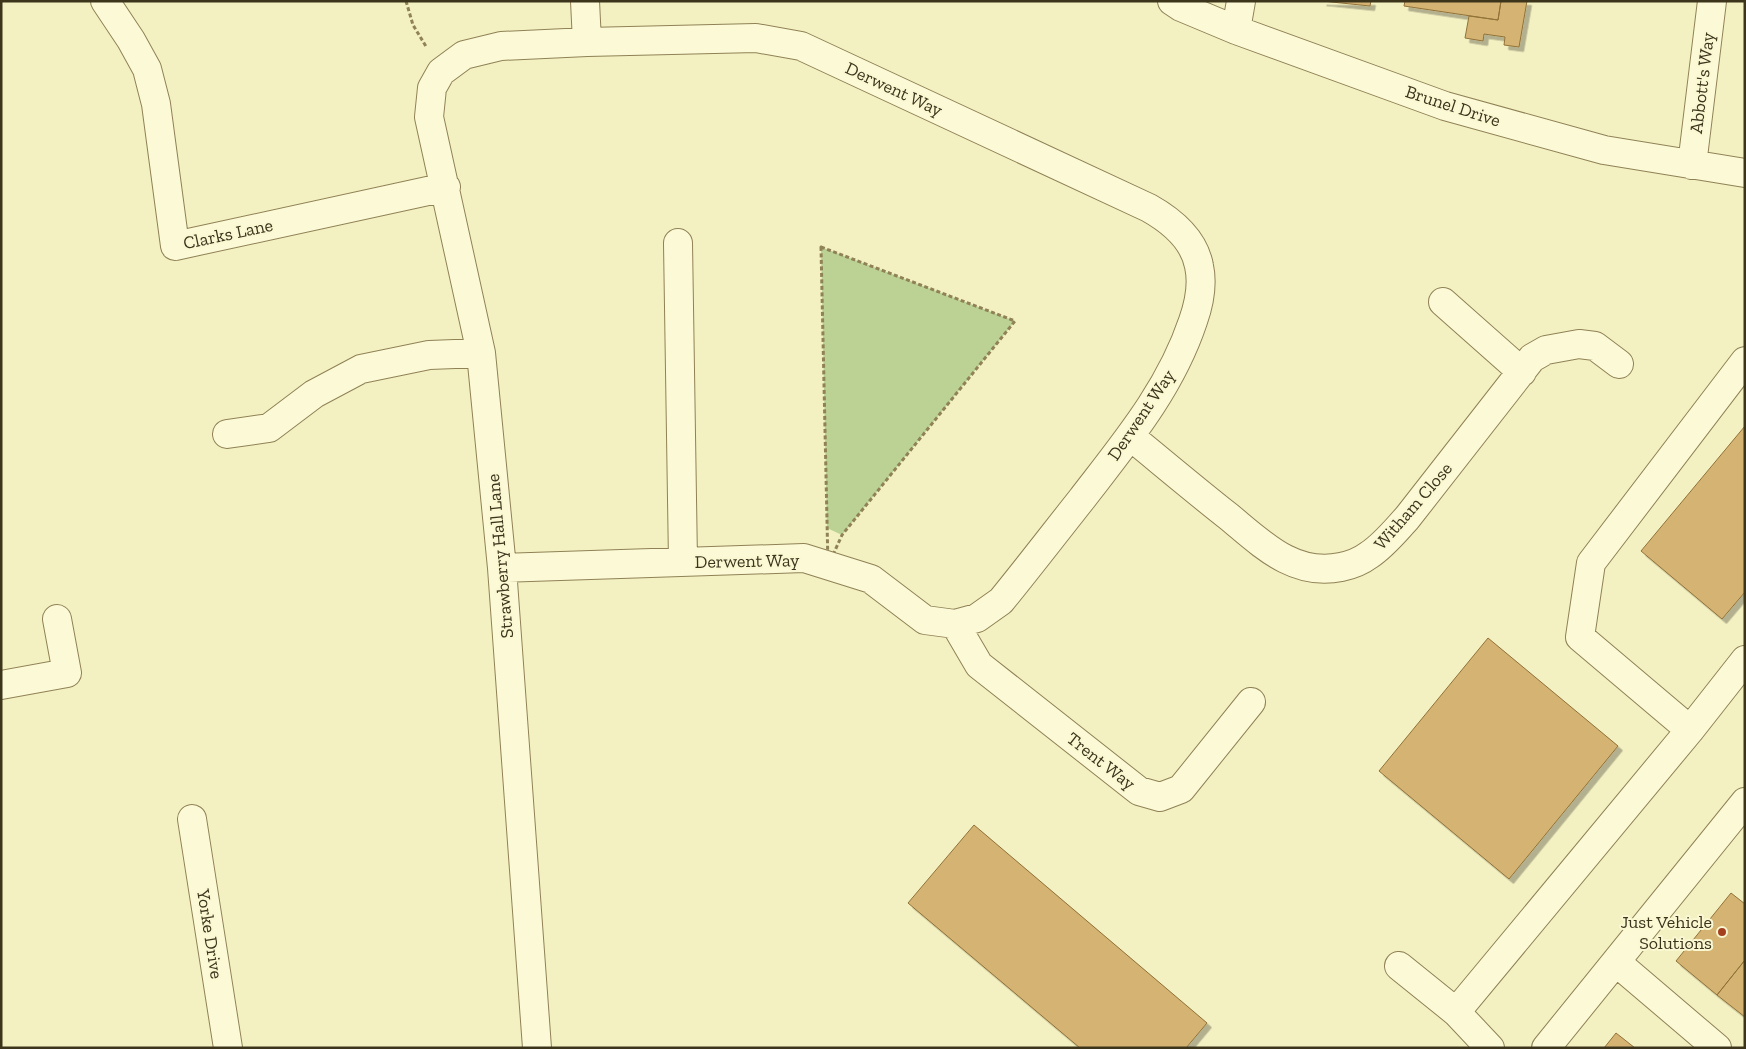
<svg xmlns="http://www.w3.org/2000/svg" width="1746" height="1049" font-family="'Zilla Slab',serif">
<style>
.green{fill:#bbd294}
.building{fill:#d5b473;stroke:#917239;filter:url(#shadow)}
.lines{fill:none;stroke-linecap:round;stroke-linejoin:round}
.minor-casing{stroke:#8f8256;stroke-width:30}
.path{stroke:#8f8256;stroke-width:3;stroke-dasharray:4 2.5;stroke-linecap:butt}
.minor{stroke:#fcfad6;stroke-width:28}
.poi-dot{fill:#a5401f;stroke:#f9f8d2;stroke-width:2}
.labels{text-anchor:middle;stroke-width:4;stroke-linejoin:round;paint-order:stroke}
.street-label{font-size:18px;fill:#3d341c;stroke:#f9f8d2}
.poi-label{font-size:18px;fill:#3d341c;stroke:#f9f8d2;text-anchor:end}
</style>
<defs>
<filter id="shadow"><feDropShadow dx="4.5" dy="4.5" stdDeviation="0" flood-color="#0004"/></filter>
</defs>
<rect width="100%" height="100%" fill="#f3f0c1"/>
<path class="green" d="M821 247 1015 321 842 535 827 528Z"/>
<path class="building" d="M1322 1H1371L1370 6Z
M1405 1H1501L1498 20 1404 6Z
M1501 1H1527L1519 47 1504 45 1505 37 1484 34 1483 41 1465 38 1469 16 1498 20Z
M1745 426V592L1722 619 1641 551Z
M1488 638 1618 746 1509 879 1379 771Z
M974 825 1207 1023 1186 1048H1080L908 903Z
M1731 893 1745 904V960L1717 995 1676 961Z
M1745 960V1017L1717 995Z
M1616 1033 1635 1048H1604Z"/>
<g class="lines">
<defs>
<path id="minor" d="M105 1 131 40 147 69 156 104 175 246 446 187
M585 1 587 42
M1172 1 1181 7 1236 30 1445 106 1604 150 1745 173
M1236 30 1241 1
M1692 165 1712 1
M678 243 683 562
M1443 302 1522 372
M227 434 269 428 314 394 361 369 429 355 481 353
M1130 436C1163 463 1195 490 1228 516 1262 544 1294 577 1341 567 1351 565 1361 561 1369 555 1384 545 1395 531 1407 518L1532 358 1546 350 1579 344 1595 346 1619 364
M502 568 804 558 871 579 925 620 955 624 977 618 1001 601C1028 568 1054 534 1081 500 1124 444 1170 390 1193 321 1199 304 1203 284 1199 266 1194 239 1172 221 1149 208L801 46 756 38 587 42 501 46 464 55 441 72 432 88 429 117 481 353 502 568 537 1048
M955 624 979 665 1139 791 1160 797 1181 789 1251 702
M1 685 67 673 57 619
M1690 730 1580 637 1591 563 1745 361
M192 819 228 1048
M1616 962 1717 1048
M1399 966 1456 1012
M1490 1048 1456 1012 1690 730 1745 660
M1546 1048 1745 802"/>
</defs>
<use href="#minor" class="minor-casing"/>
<path class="path" d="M406 1 413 25 427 48
M821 247 1015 321 842 535 828 566Z"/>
<use href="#minor" class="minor"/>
</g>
<circle class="poi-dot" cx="1722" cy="932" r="5"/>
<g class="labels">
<g class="street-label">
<text transform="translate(1702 83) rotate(-83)" y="6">Abbott's Way</text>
<text transform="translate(894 89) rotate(25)" y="6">Derwent Way</text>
<text transform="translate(1453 106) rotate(18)" y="6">Brunel Drive</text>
<text transform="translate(228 234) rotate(-12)" y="6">Clarks Lane</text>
<text transform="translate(1141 415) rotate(-56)" y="6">Derwent Way</text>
<text transform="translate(1413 506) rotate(-49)" y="6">Witham Close</text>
<text transform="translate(500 556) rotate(-95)" y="6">Strawberry Hall Lane</text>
<text transform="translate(747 561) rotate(-1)" y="6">Derwent Way</text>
<text transform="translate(1101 761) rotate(38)" y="6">Trent Way</text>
<text transform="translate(210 934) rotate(81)" y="6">Yorke Drive</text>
</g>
<g class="poi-label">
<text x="1712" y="928">Just Vehicle<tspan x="1712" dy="21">Solutions</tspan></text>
</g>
</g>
<rect width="1746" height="1049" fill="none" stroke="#3d341c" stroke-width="5"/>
</svg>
